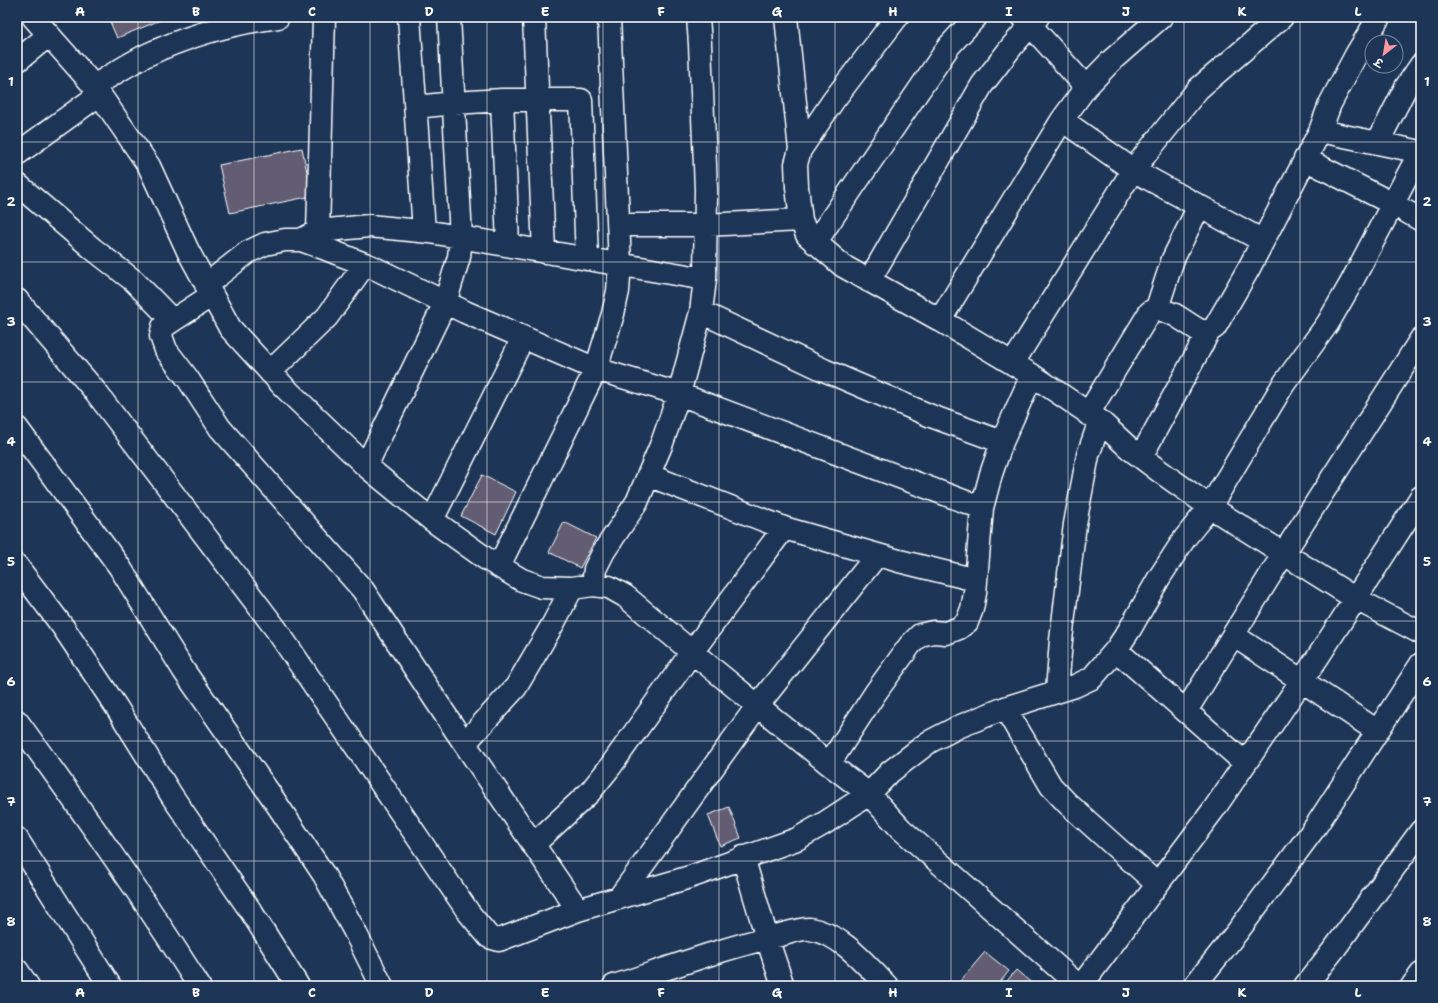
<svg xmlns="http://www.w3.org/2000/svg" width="1438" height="1003" font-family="'Shantell Sans','Playpen Sans Deva',sans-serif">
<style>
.building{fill:#625d73;stroke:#fff}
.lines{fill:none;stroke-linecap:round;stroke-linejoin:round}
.minor-casing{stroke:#fff;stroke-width:25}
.minor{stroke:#1d3557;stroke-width:22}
.grid{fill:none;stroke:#fff;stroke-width:1;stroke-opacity:0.55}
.neatline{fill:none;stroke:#fff;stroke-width:1.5}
.grid-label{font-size:13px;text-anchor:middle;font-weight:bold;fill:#fff}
</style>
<rect width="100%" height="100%" fill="#1d3557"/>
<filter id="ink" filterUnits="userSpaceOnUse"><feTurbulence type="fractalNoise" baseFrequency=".025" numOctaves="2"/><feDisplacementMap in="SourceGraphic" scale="8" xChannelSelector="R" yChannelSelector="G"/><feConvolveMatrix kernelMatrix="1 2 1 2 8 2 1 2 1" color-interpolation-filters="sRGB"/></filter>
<g filter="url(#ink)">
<path class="building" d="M108 17H162L163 19 117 38Z
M302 148 312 196 230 213 219 165Z
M482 475 516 492 496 534 461 516Z
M564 522 596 538 580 568 549 552Z
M729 807 741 838 720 846 708 815Z
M985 952 1009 971 997 986H956Z
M1016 970 1035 986H1003Z"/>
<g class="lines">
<defs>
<path id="minor" d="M33 17 94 86 149 166 188 251 230 328 284 387 366 466 432 520 485 558 522 580 542 587 572 588 593 585 609 587 625 596 692 652 829 764 869 794 901 829 1079 986
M409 17 424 231
M534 17 544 252
M786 17 800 150
M897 17 833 101 800 150 796 164 797 187 801 220 807 235 843 266 940 320 1032 375 1100 421 1129 448 1158 470 1210 507 1356 599 1421 633
M1023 17 1086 87
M17 61 49 35
M94 86C112 75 130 63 149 54 190 35 234 23 278 17
M502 100H581L587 259
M416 107 454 103 502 100 508 245
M1062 120 1133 170 1263 241
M1320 131 1421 152
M1378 142 1406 87 1421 65
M17 154 100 94
M1305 159 1393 204 1421 220
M17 184 93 249 134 281 172 320
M619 225H705L801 220
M318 231 324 17
M301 240 318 231 369 226 430 232 705 279
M815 243 949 46 976 17
M869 281 982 85 1013 45 1038 17
M206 285 248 252 265 244 285 240H301L326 249 372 267 465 312 596 369 679 394 982 508
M212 295 163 327 161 336 166 350 188 379 220 428 363 590 456 731 578 910
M17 300 95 391 276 629 469 913 489 937 499 940 578 910 690 877 797 839 823 824 869 794 890 772 929 742 958 727 1005 708 1075 686 1092 678 1116 650 1130 629 1159 578 1185 538 1210 507 1283 385 1328 323 1350 285 1420 152
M1157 308 1173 259 1199 206
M701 312 824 370 931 416 1002 442
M940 320 1062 120 1086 87 1112 60 1161 17
M1013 363 1133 170 1198 89 1282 17
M270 372 327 317 365 264
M1088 414 1150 312 1157 308 1175 315 1200 331H1209L1215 327 1249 268 1320 131 1330 104 1356 55 1379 17
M17 428 119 566 184 671 270 794 324 875 354 930 382 986
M1141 457 1209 331
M366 466 445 303 459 257 461 237 449 17
M648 475 784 528 899 561 976 580
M432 520 523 338
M17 566 63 627 117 708 172 796 252 913 298 986
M499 566 596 369 613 314 618 291 620 264 609 17
M593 585 595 569 604 551 637 502 662 443 679 394 701 312 705 279 706 189 700 44 698 17
M1233 635 1377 731
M1116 650 1245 763
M1057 691 1061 640 1075 524 1088 455 1100 421
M1005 708 1051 786 1067 803 1157 884
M1186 711 1284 553 1421 339
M17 721C80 808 142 895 199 986
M465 743 516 687 553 624 572 588
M829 764 876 692 910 645 920 635 933 632 946 633 959 628 967 622 972 609 975 593 982 508 991 474 1002 442 1032 375
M17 839 110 986
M533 845 590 792 610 767 692 652 784 528
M743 857 767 938 783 986
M619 898 758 705 877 555
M17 970 28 986
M614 986C669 968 724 948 780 935 788 933 803 928 810 929 842 934 865 964 887 986
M1081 986 1214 809 1318 657 1421 497
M1194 986 1238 931 1316 826 1421 664
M1305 986 1335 948 1421 831
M1412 986 1421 974"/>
</defs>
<use href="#minor" class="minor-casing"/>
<use href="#minor" class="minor"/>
</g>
</g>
<path class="grid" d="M138 17V986M254 17V986M370 17V986M487 17V986M603 17V986M719 17V986M835 17V986M951 17V986M1068 17V986M1184 17V986M1300 17V986M17 142H1421M17 262H1421M17 382H1421M17 502H1421M17 621H1421M17 741H1421M17 861H1421"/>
<rect width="1438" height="1003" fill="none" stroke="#1d3557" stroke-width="44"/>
<g transform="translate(1384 54) rotate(211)"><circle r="19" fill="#1d3557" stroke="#77869a"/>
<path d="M0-3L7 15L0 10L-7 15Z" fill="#ff9aa2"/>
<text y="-6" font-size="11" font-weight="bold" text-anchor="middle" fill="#ffffff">उ</text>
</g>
<rect x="22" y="22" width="1394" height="959" class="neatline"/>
<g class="grid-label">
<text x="80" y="16">A</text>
<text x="196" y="16">B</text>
<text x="312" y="16">C</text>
<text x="429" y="16">D</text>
<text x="545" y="16">E</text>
<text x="661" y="16">F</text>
<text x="777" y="16">G</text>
<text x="893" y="16">H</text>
<text x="1009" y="16">I</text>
<text x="1126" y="16">J</text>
<text x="1242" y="16">K</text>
<text x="1358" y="16">L</text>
<text x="11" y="86">1</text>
<text x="1427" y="86">1</text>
<text x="11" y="206">2</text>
<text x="1427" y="206">2</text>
<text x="11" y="326">3</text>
<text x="1427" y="326">3</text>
<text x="11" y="446">4</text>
<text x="1427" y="446">4</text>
<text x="11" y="566">5</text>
<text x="1427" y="566">5</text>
<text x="11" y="686">6</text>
<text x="1427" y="686">6</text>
<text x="11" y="806">7</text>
<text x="1427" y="806">7</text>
<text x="11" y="926">8</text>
<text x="1427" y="926">8</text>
<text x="80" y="997">A</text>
<text x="196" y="997">B</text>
<text x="312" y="997">C</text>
<text x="429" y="997">D</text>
<text x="545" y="997">E</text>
<text x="661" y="997">F</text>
<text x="777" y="997">G</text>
<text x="893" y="997">H</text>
<text x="1009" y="997">I</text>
<text x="1126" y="997">J</text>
<text x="1242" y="997">K</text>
<text x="1358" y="997">L</text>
</g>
</svg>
